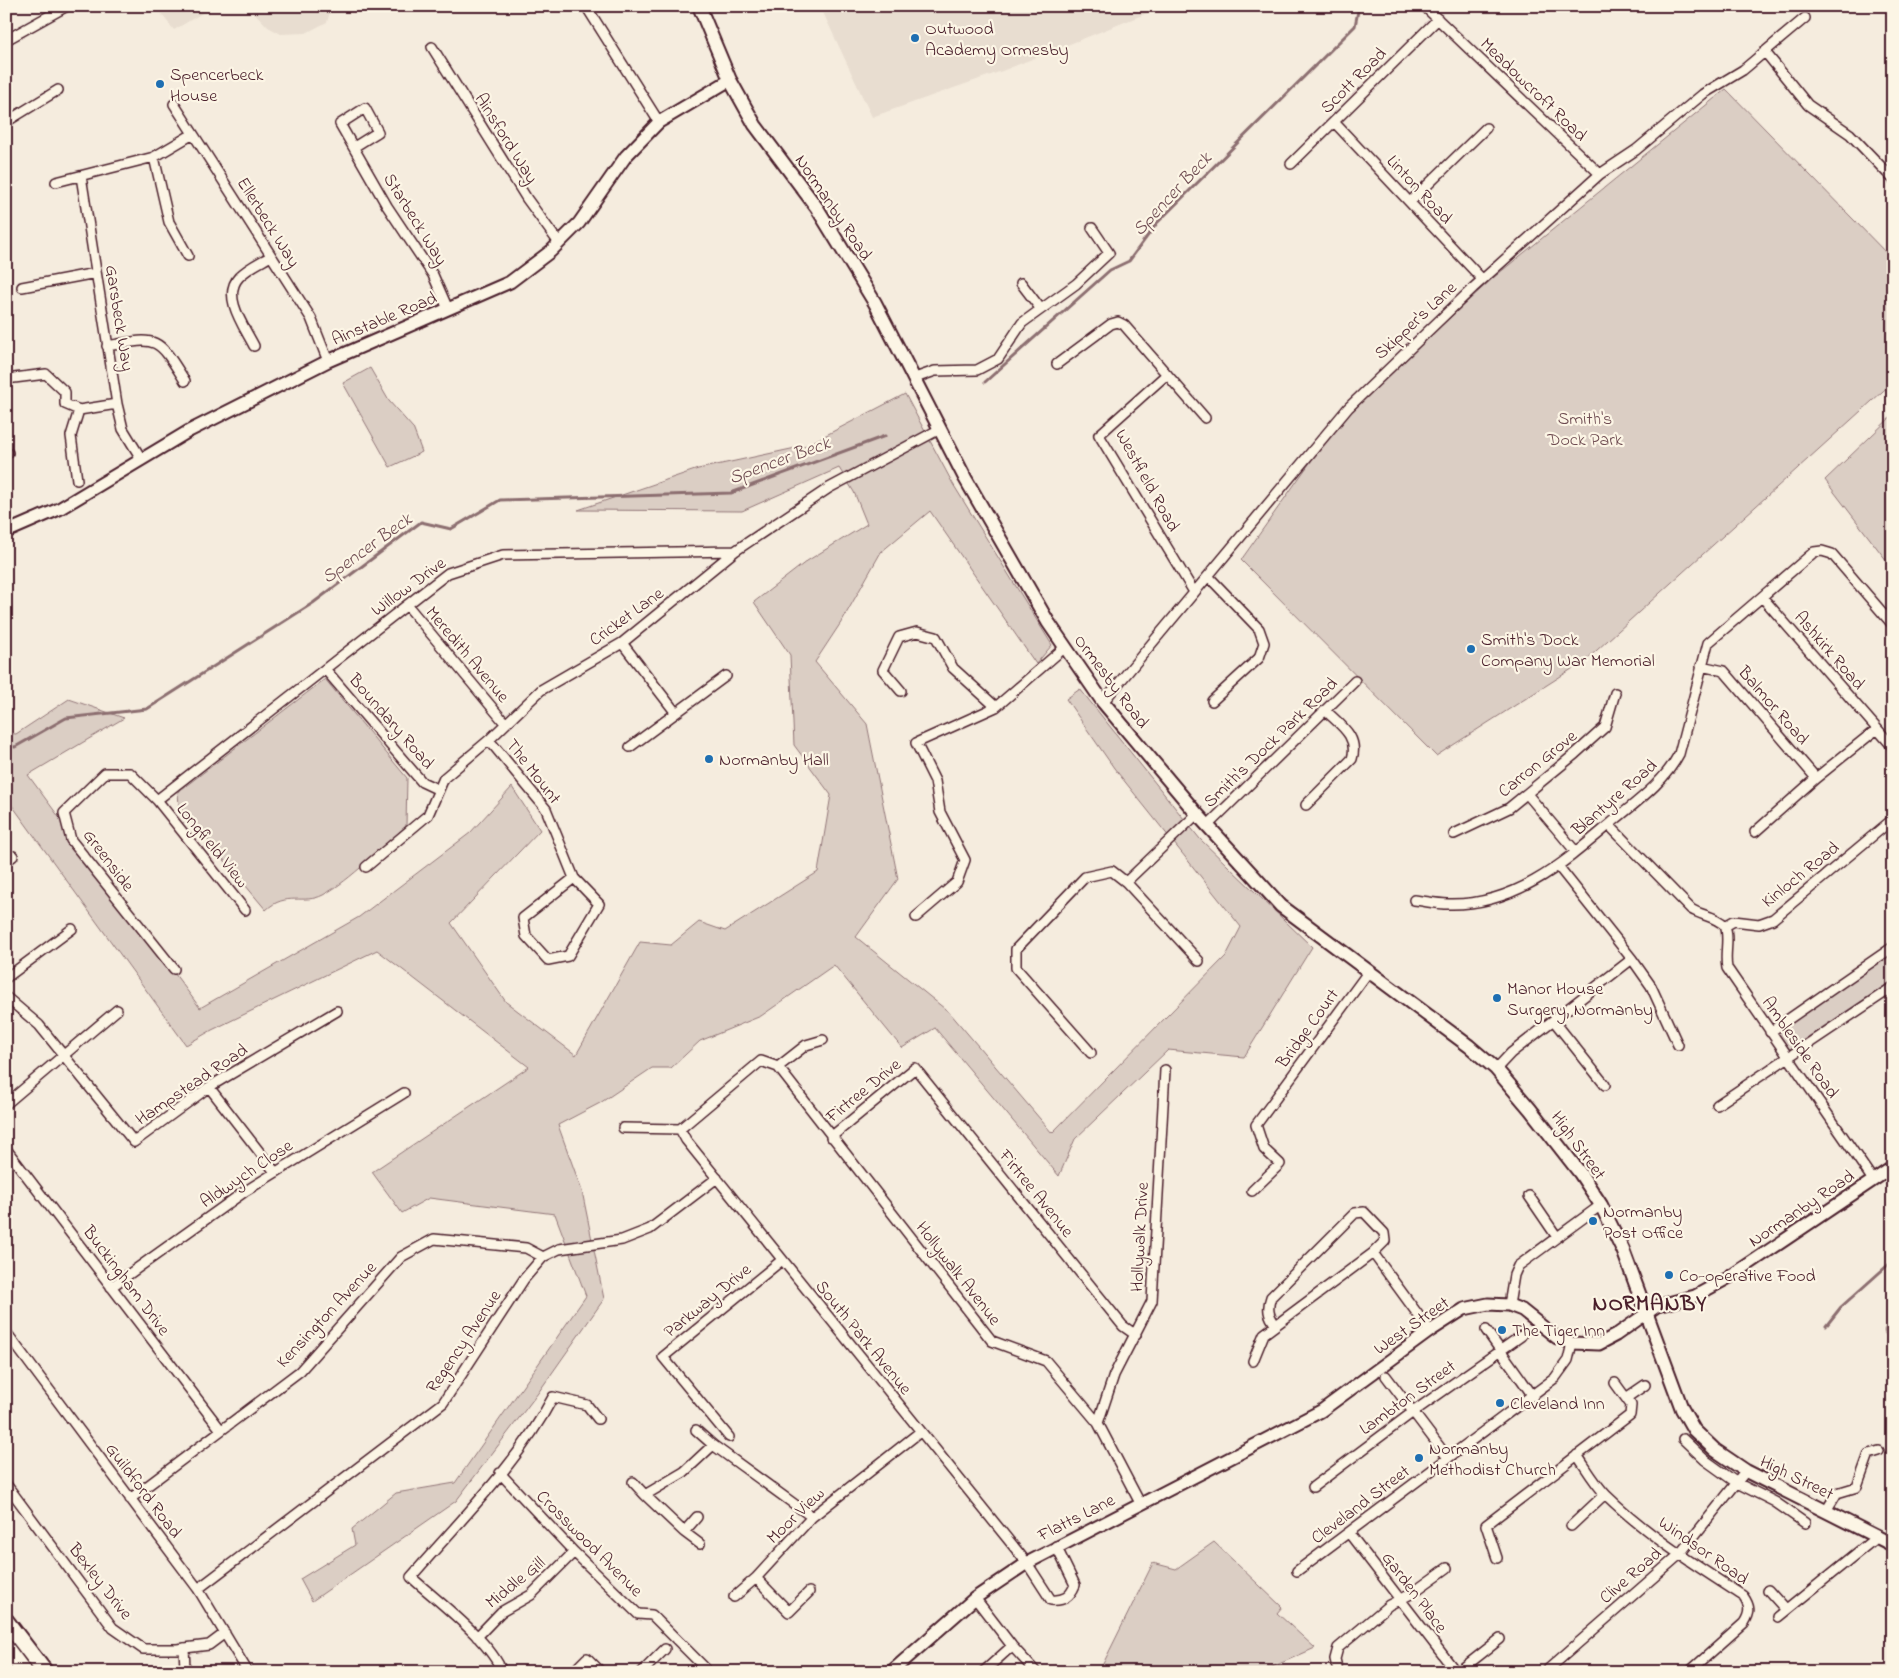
<svg xmlns="http://www.w3.org/2000/svg" width="1899" height="1678" font-family="'Indie Flower',sans-serif">
<style>
.built{fill:#e8ddd0}
.green{fill:#dbcec4;stroke:#927678}
.lines{fill:none;stroke-linecap:round;stroke-linejoin:round}
.stream{stroke:#8c6e70;stroke-width:3}
.minor-casing{stroke:#4a1f2b;stroke-width:12}
.tertiary-casing{stroke:#4a1f2b;stroke-width:15}
.secondary-casing{stroke:#4a1f2b;stroke-width:16}
.trunk-casing{stroke:#4a1f2b;stroke-width:19}
.minor{stroke:#fcf5e5;stroke-width:9}
.tertiary{stroke:#fcf5e5;stroke-width:11}
.secondary{stroke:#fcf5e5;stroke-width:12}
.trunk{stroke:#fcf5e5;stroke-width:15}
.poi-dot{fill:#1f6fb2;stroke:#fcf5e5;stroke-width:2}
.labels{text-anchor:middle;stroke-width:4.5;stroke-linejoin:round;paint-order:stroke}
.poi-label{font-size:18px;fill:#4a1f2b;stroke:#fcf5e5;text-anchor:start}
.street-label{font-size:18px;fill:#4a1f2b;stroke:#fcf5e5}
.park-label{font-size:18px;fill:#6e4b51;stroke:#fcf5e5}
.water-label{font-size:19px;font-style:italic;fill:#704d53;stroke:#fcf5e5}
.district-label{font-size:22px;font-weight:bold;letter-spacing:1px;fill:#4a1f2b;stroke:#fcf5e5}
</style>
<rect width="100%" height="100%" fill="#f5ecde"/>
<filter id="ink" filterUnits="userSpaceOnUse"><feTurbulence type="fractalNoise" baseFrequency=".02" numOctaves="2"/><feDisplacementMap in="SourceGraphic" scale="10" xChannelSelector="R" yChannelSelector="G"/><feConvolveMatrix kernelMatrix="1 2 1 2 8 2 1 2 1" color-interpolation-filters="sRGB"/></filter>
<g filter="url(#ink)">
<path class="built" d="M155 6H214L174 30Z
M248 6H332L327 22 306 33 281 34 268 27Z
M820 6H1165L1002 71 872 117Z"/>
<path class="green" d="M1726 89 1893 260V382L1586 660 1436 756 1241 560 1343 416 1493 278Z
M370 368 389 401 413 428 422 452 390 467 343 383Z
M905 394 953 484 1052 645 1036 664 930 511 881 552 842 621 815 662 867 724 898 879 856 937 950 1013 1052 1133 1226 956 1241 927 1114 768 1066 699 1080 689 1200 839 1312 947 1244 1057 1168 1050 1075 1139 1059 1176 935 1028 902 1048 834 965 761 1016 700 1041 671 1068H652L600 1103 558 1125 582 1191 604 1299 538 1393 456 1501 312 1601 300 1579 355 1545 352 1529 396 1493 455 1483 586 1296 555 1214 429 1198 402 1213 372 1172 529 1067 377 950 212 1030 186 1045 6 797V733L16 734 69 699 124 718 28 775 200 1008 359 917 470 833 512 787 540 830 451 923 506 1002 576 1055 640 942 671 945 699 922 725 931 818 872 831 795 794 745 790 655 754 602 807 561 867 524 854 492 839 468 742 511 578 510 698 469 805 446Z
M1893 415V569L1825 480Z
M325 679 407 778 406 826C382 847 351 880 323 895 304 905 286 891 266 910L179 806 178 792Z
M1893 951V980L1787 1051 1773 1034Z
M1214 1542 1282 1607 1277 1613 1315 1648 1261 1672H1099L1153 1563 1176 1569Z"/>
<g class="lines">
<path class="stream" d="M985 382 1110 270 1129 261 1157 223 1355 26 1359 6
M6 746 15 747 66 718 147 709 313 603 421 522 451 529 500 500 731 493 885 436
M1826 1326 1841 1307 1888 1265 1893 1264"/>
<defs>
<path id="minor" d="M586 6 659 122
M1424 6 1600 174
M6 40 67 6
M432 47 527 199 559 243
M1765 52 1808 105 1850 134 1893 179
M174 104 311 318 328 361
M6 122 58 90
M1334 122 1482 279
M354 147 378 132 365 108 340 124 387 206 433 275 448 309
M154 157 169 222 188 256
M1291 164 1438 19
M81 176 117 404 123 429 142 460
M56 182 154 157 193 134
M1410 202 1486 128
M1021 283 1040 308
M22 287 96 273
M107 346C159 337 157 336 185 381
M254 346C245 328 221 296 239 277 247 268 261 262 271 256
M1057 364 1111 324 1118 322 1124 325 1205 418
M1167 374 1099 435 1194 592
M915 378 935 371 977 370 998 359 1022 323 1076 284 1109 253 1092 228
M6 379 46 374 65 392V404L79 410 71 436 77 480
M79 410 117 404
M6 453H8
M1208 576 1259 629 1264 643 1259 658 1212 701
M1762 597 1893 747
M407 605 505 723
M622 643 676 713
M1701 666 1724 671 1816 778
M325 669 422 782 439 790
M901 691 883 670 899 637 917 632 936 637 953 668 996 707
M1103 702 1348 408 1473 288 1600 174 1636 150 1703 94 1743 70 1805 18
M489 740 546 809 574 878 523 918 526 936 548 960 568 956 599 904 574 878
M630 747 726 676
M1527 794 1576 852
M157 800 448 573 503 555 735 551
M1306 805 1352 759C1359 736 1340 725 1325 710
M1609 825 1691 909C1702 916 1716 916 1725 926L1734 921 1759 924 1773 919 1893 819
M1207 826 1355 681
M1755 832 1816 778 1877 729
M1454 834 1509 808 1575 754 1605 727 1615 693
M6 861 13 856
M1558 866 1632 959 1651 986 1678 1045
M366 867 428 815 444 778 489 740 541 690 622 643 735 551 829 488 940 429
M1126 882 1197 814
M1414 900C1425 901 1436 904 1448 904 1517 906 1566 861 1616 819 1639 800 1665 781 1679 754L1708 643 1814 552 1822 551 1832 554 1893 625
M916 917 957 882 965 860 940 812 935 781 916 743 996 707 1064 648
M1725 926C1730 937 1724 954 1727 968L1873 1180
M174 969 71 840 64 813 105 773H130L157 800 245 910
M6 978 72 929
M6 997 39 1025 134 1142 209 1087 337 1011
M1554 1021 1605 1085
M1770 1032 1893 947
M1091 1053 1016 968V949L1085 877 1112 871 1126 882 1199 961
M778 1067 992 1341 1046 1361 1098 1423 1140 1503
M1496 1069 1511 1053 1632 959
M209 1087 275 1172
M6 1104 117 1010
M1717 1105 1893 987
M623 1128 680 1129 761 1061 778 1067 806 1045 823 1040
M680 1129 686 1140 1027 1563 1051 1600C1064 1601 1070 1597 1075 1585L1056 1546
M831 1137 915 1068 1123 1326 1136 1335
M6 1149 221 1430
M1252 1191 1280 1164 1264 1149 1256 1125 1369 971
M1529 1196 1557 1237
M1373 1253 1430 1331
M111 1287 244 1192 404 1093
M1509 1305 1514 1275 1518 1266 1601 1205
M1486 1330 1533 1396
M1890 1331 1893 1330
M6 1332 198 1589 248 1672
M1253 1361 1264 1334 1373 1253 1385 1241 1384 1233 1364 1212 1355 1213 1271 1297C1267 1308 1268 1316 1276 1325
M1386 1376 1448 1458
M1626 1398 1645 1385
M1098 1423 1114 1375 1152 1301 1165 1070
M696 1430 713 1445
M729 1437 663 1357 782 1260
M1683 1439 1705 1460 1737 1483 1775 1502 1805 1523
M1577 1455C1586 1468 1595 1484 1606 1495 1647 1535 1695 1565 1743 1596 1750 1606 1751 1612 1744 1623L1689 1672
M500 1473 574 1552 638 1614 652 1615 705 1668
M633 1482 645 1495 684 1472 713 1445 812 1517
M6 1484 113 1628 143 1649H177L209 1645 225 1633
M1313 1487 1413 1412 1521 1336
M645 1495 684 1532 697 1517
M130 1499 300 1371 401 1257 434 1239 526 1248 543 1257
M1826 1511 1837 1493 1857 1487 1869 1454 1879 1451
M1571 1526 1605 1494
M684 1532 700 1544
M1349 1533 1456 1672
M1497 1558 1486 1525 1630 1415 1631 1405 1615 1383
M1297 1571 1555 1378 1568 1360 1572 1343
M198 1589 443 1403 524 1279 543 1257 559 1249 622 1240 650 1229 717 1178
M1768 1590 1786 1610
M809 1592 789 1612 756 1578 812 1517 920 1432
M734 1597 756 1578
M975 1598 1012 1646 1036 1672
M1778 1617 1878 1536
M477 1637 501 1612 531 1595 574 1552
M182 1672 185 1668 184 1648
M502 1672C491 1641 436 1600 411 1577 460 1520 518 1464 553 1397L587 1405 598 1419
M573 1672 587 1658 601 1672
M642 1672 665 1649
M983 1672 1012 1646
M1338 1672 1335 1659 1338 1648 1389 1605 1411 1594 1447 1568
M1458 1672 1500 1639
M1545 1672 1679 1555 1746 1471"/>
<path id="tertiary" d="M6 532 59 509 189 431 328 361 510 282 551 251 579 223 626 156 659 122 730 80
M891 1672 975 1598 1027 1563 1321 1411 1430 1331 1464 1309 1488 1304 1509 1305 1522 1310 1557 1338 1572 1343 1599 1344 1616 1335 1657 1306 1695 1296 1728 1278 1893 1167"/>
<path id="secondary" d="M699 6 730 80 755 125 817 208 875 303 965 478 1048 622 1103 702 1197 814 1281 906 1469 1046 1496 1069 1530 1109 1580 1173 1601 1205 1623 1250 1682 1409 1694 1430 1715 1450 1746 1471 1893 1545"/>
<path id="trunk" d="M6 1621 45 1672
M6 1648 24 1672"/>
</defs>
<use href="#minor" class="minor-casing"/>
<use href="#tertiary" class="tertiary-casing"/>
<use href="#secondary" class="secondary-casing"/>
<use href="#trunk" class="trunk-casing"/>
<use href="#minor" class="minor"/>
<use href="#tertiary" class="tertiary"/>
<use href="#secondary" class="secondary"/>
<use href="#trunk" class="trunk"/>
</g>
</g>
<g class="poi-dot">
<circle cx="915" cy="38" r="5"/>
<circle cx="160" cy="84" r="5"/>
<circle cx="1471" cy="649" r="5"/>
<circle cx="709" cy="759" r="5"/>
<circle cx="1497" cy="998" r="5"/>
<circle cx="1593" cy="1221" r="5"/>
<circle cx="1669" cy="1275" r="5"/>
<circle cx="1502" cy="1330" r="5"/>
<circle cx="1500" cy="1403" r="5"/>
<circle cx="1419" cy="1458" r="5"/>
</g>
<g class="labels">
<g class="poi-label">
<text x="925" y="34">Outwood<tspan x="925" dy="21">Academy Ormesby</tspan></text>
<text x="170" y="80">Spencerbeck<tspan x="170" dy="21">House</tspan></text>
<text x="1481" y="645">Smith's Dock<tspan x="1481" dy="21">Company War Memorial</tspan></text>
<text x="719" y="765">Normanby Hall</text>
<text x="1507" y="994">Manor House<tspan x="1507" dy="21">Surgery, Normanby</tspan></text>
<text x="1603" y="1217">Normanby<tspan x="1603" dy="21">Post Office</tspan></text>
<text x="1679" y="1281">Co-operative Food</text>
<text x="1512" y="1336">The Tiger Inn</text>
<text x="1510" y="1409">Cleveland Inn</text>
<text x="1429" y="1454">Normanby<tspan x="1429" dy="21">Methodist Church</tspan></text>
</g>
<g class="street-label">
<text transform="translate(1353 80) rotate(-45)" y="6">Scott Road</text>
<text transform="translate(1534 89) rotate(44)" y="6">Meadowcroft Road</text>
<text transform="translate(507 138) rotate(58)" y="6">Ainsford Way</text>
<text transform="translate(1420 189) rotate(47)" y="6">Linton Road</text>
<text transform="translate(834 207) rotate(56)" y="6">Normanby Road</text>
<text transform="translate(416 219) rotate(58)" y="6">Starbeck Way</text>
<text transform="translate(269 222) rotate(58)" y="6">Ellerbeck Way</text>
<text transform="translate(120 318) rotate(81)" y="6">Garsbeck Way</text>
<text transform="translate(384 318) rotate(-23)" y="6">Ainstable Road</text>
<text transform="translate(1415 320) rotate(-43)" y="6">Skipper's Lane</text>
<text transform="translate(1148 480) rotate(61)" y="6">Westfield Road</text>
<text transform="translate(408 586) rotate(-36)" y="6">Willow Drive</text>
<text transform="translate(626 616) rotate(-36)" y="6">Cricket Lane</text>
<text transform="translate(1830 650) rotate(49)" y="6">Ashkirk Road</text>
<text transform="translate(468 654) rotate(50)" y="6">Meredith Avenue</text>
<text transform="translate(1112 681) rotate(53)" y="6">Ormesby Road</text>
<text transform="translate(1774 705) rotate(49)" y="6">Balmor Road</text>
<text transform="translate(392 721) rotate(49)" y="6">Boundary Road</text>
<text transform="translate(1270 742) rotate(-44)" y="6">Smith's Dock Park Road</text>
<text transform="translate(1537 763) rotate(-39)" y="6">Carron Grove</text>
<text transform="translate(534 771) rotate(52)" y="6">The Mount</text>
<text transform="translate(1614 797) rotate(-41)" y="6">Blantyre Road</text>
<text transform="translate(213 845) rotate(51)" y="6">Longfield View</text>
<text transform="translate(109 860) rotate(53)" y="6">Greenside</text>
<text transform="translate(1800 874) rotate(-39)" y="6">Kinloch Road</text>
<text transform="translate(1307 1028) rotate(-54)" y="6">Bridge Court</text>
<text transform="translate(1801 1047) rotate(55)" y="6">Ambleside Road</text>
<text transform="translate(191 1084) rotate(-34)" y="6">Hampstead Road</text>
<text transform="translate(863 1090) rotate(-39)" y="6">Firtree Drive</text>
<text transform="translate(1579 1145) rotate(54)" y="6">High Street</text>
<text transform="translate(246 1173) rotate(-34)" y="6">Aldwych Close</text>
<text transform="translate(1037 1193) rotate(51)" y="6">Firtree Avenue</text>
<text transform="translate(1801 1208) rotate(-34)" y="6">Normanby Road</text>
<text transform="translate(1139 1237) rotate(-87)" y="6">Hollywalk Drive</text>
<text transform="translate(959 1273) rotate(52)" y="6">Hollywalk Avenue</text>
<text transform="translate(127 1280) rotate(53)" y="6">Buckingham Drive</text>
<text transform="translate(707 1300) rotate(-39)" y="6">Parkway Drive</text>
<text transform="translate(326 1314) rotate(-47)" y="6">Kensington Avenue</text>
<text transform="translate(1411 1325) rotate(-35)" y="6">West Street</text>
<text transform="translate(864 1337) rotate(51)" y="6">South Park Avenue</text>
<text transform="translate(463 1341) rotate(-56)" y="6">Regency Avenue</text>
<text transform="translate(1407 1397) rotate(-36)" y="6">Lambton Street</text>
<text transform="translate(1797 1477) rotate(26)" y="6">High Street</text>
<text transform="translate(144 1490) rotate(53)" y="6">Guildford Road</text>
<text transform="translate(1360 1504) rotate(-37)" y="6">Cleveland Street</text>
<text transform="translate(795 1515) rotate(-44)" y="6">Moor View</text>
<text transform="translate(1076 1517) rotate(-27)" y="6">Flatts Lane</text>
<text transform="translate(590 1543) rotate(45)" y="6">Crosswood Avenue</text>
<text transform="translate(1704 1550) rotate(35)" y="6">Windsor Road</text>
<text transform="translate(1630 1575) rotate(-41)" y="6">Clive Road</text>
<text transform="translate(101 1581) rotate(52)" y="6">Bexley Drive</text>
<text transform="translate(515 1582) rotate(-39)" y="6">Middle Gill</text>
<text transform="translate(1415 1592) rotate(53)" y="6">Garden Place</text>
</g>
<g class="park-label">
<text x="1585" y="424">Smith's<tspan x="1585" dy="21">Dock Park</tspan></text>
</g>
<g class="water-label">
<text transform="translate(1171 193) rotate(-47)" y="7">Spencer Beck</text>
<text transform="translate(779 459) rotate(-20)" y="7">Spencer Beck</text>
<text transform="translate(366 547) rotate(-36)" y="7">Spencer Beck</text>
</g>
<g class="district-label">
<text x="1650" y="1310">NORMANBY</text>
</g>
</g>
<rect width="1899" height="1678" fill="none" stroke="#fcf5e5" stroke-width="25"/>
<rect x="12" y="12" width="1874" height="1653" fill="none" stroke="#4a1f2b" stroke-width="2" filter="url(#ink)"/>
</svg>
